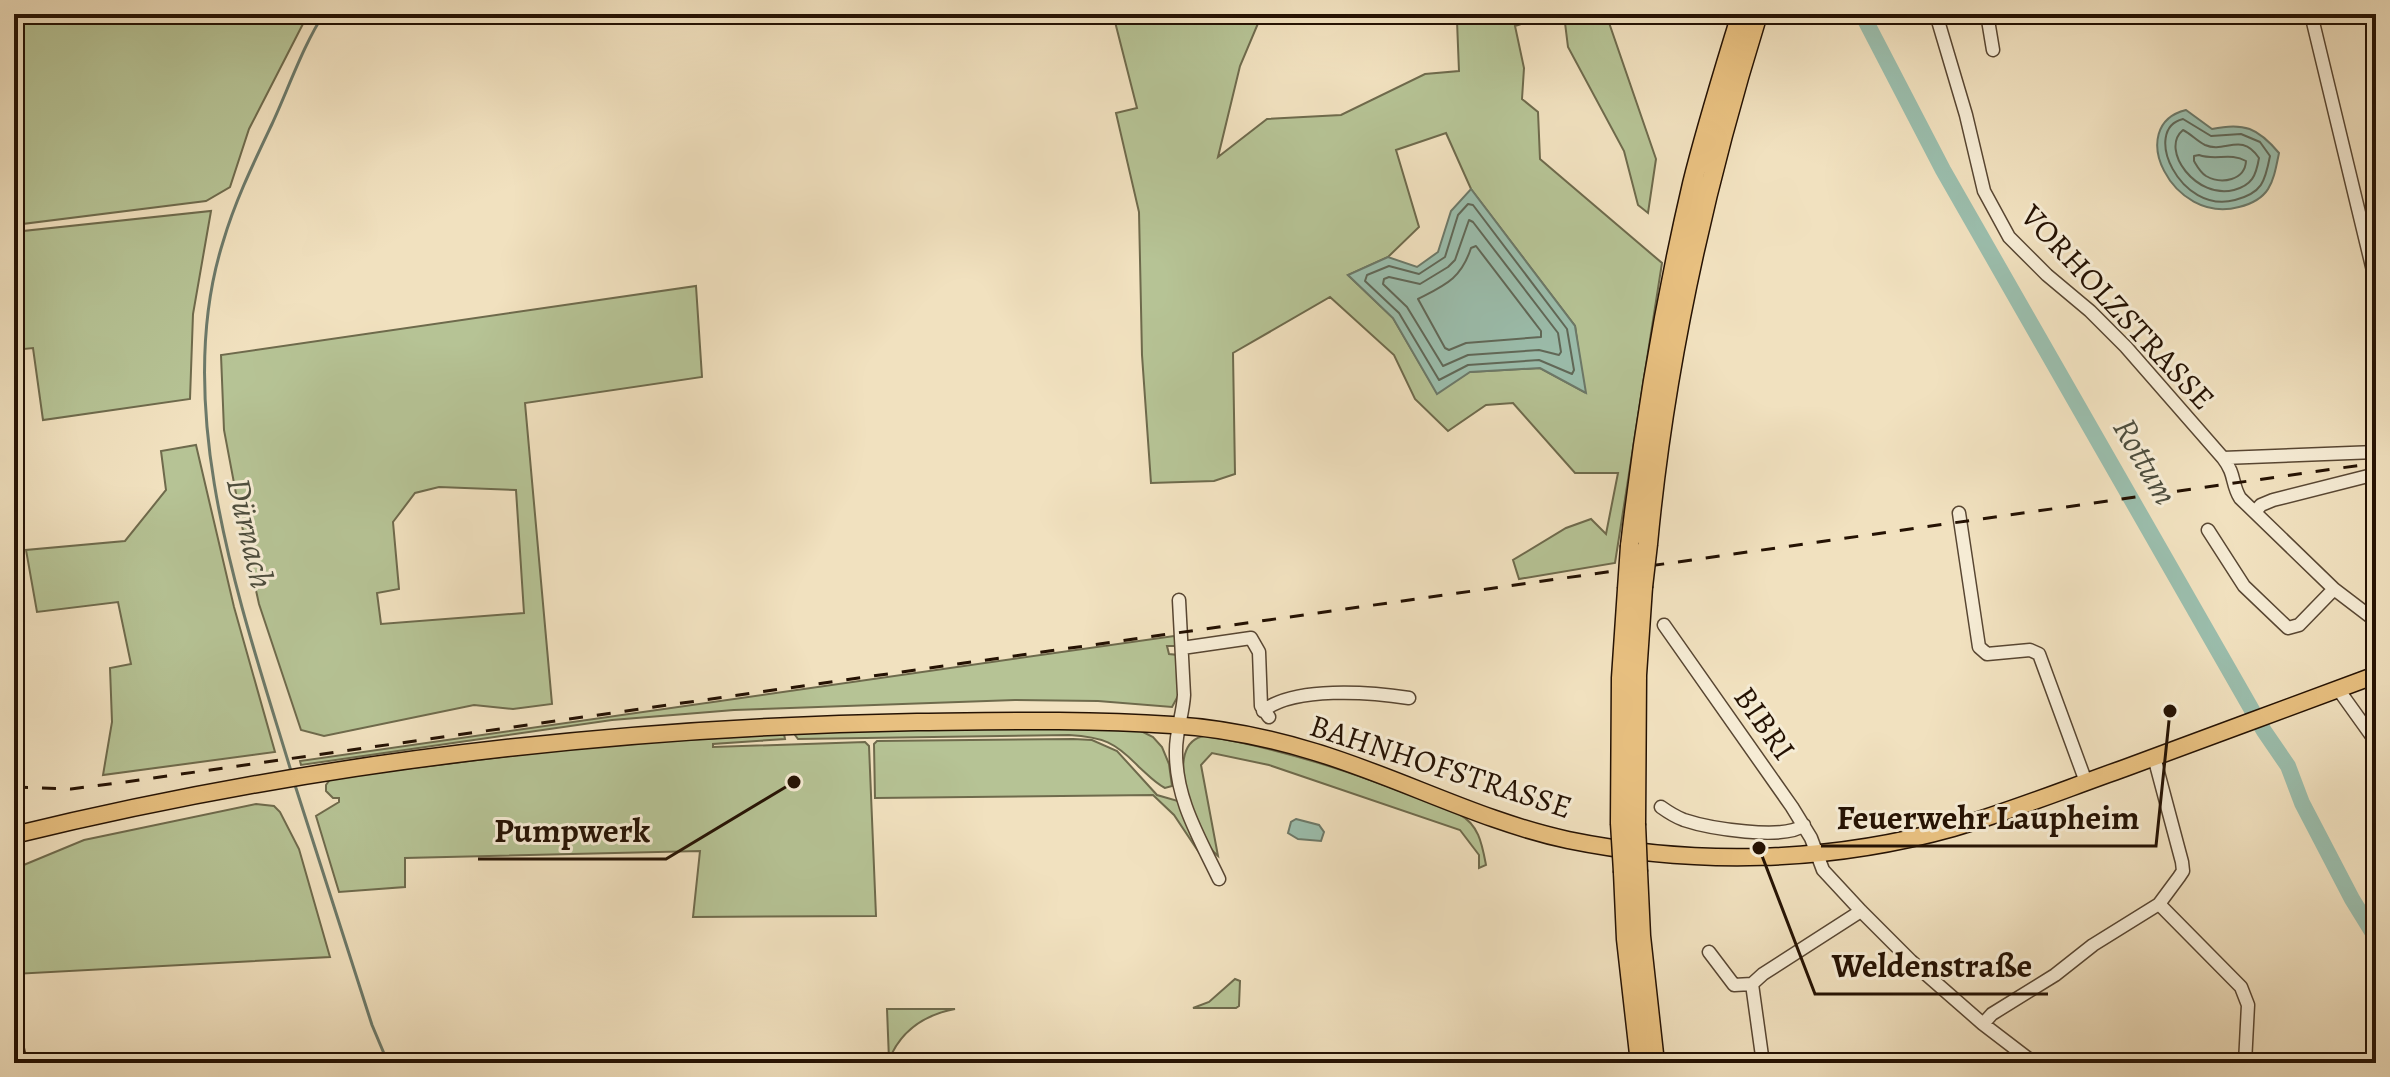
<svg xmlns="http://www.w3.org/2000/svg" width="2390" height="1077" font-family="Alegreya,serif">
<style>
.green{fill:#b6c395;stroke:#6e6a4c;stroke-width:2;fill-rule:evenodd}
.water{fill:#9bbead;stroke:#6c7969;stroke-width:2}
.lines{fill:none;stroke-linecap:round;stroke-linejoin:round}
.shore{stroke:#606858;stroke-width:2}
.stream{stroke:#6c7969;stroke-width:3}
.river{stroke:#9bbead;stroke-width:16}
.minor-casing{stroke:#584632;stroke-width:15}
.major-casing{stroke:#251203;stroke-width:19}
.highway-casing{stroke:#251203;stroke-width:21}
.minor{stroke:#f6ecd5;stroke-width:12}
.major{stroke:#e8c080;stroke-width:16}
.highway{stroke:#e8c080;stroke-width:18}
.rail{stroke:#251203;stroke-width:3;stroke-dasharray:14 14;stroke-linecap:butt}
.highway-bridge-casing{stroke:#251203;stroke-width:21;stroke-linecap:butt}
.highway-bridge{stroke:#e8c080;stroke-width:18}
.labels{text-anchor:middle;stroke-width:6;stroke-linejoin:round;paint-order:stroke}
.street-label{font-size:32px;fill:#251203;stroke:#f6ecd5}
.water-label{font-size:34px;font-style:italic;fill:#4e4e3e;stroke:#f6ecd5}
.leader{fill:none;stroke:#251203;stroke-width:3}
.callout-dot{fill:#251203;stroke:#f6ecd5;stroke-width:3}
.callout-label{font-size:34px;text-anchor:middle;font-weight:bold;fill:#251203;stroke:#f6ecd5;stroke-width:6;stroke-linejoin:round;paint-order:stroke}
</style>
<rect width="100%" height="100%" fill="#f1e1bf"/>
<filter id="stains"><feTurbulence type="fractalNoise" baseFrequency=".0025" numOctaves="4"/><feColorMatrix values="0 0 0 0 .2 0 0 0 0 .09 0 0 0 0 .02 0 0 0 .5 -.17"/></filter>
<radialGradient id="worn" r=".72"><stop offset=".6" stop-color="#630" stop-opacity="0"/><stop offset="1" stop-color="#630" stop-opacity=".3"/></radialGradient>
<path class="green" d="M14 14H301L307 16 249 129 230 187 206 201 14 225Z
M1113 14H1262L1240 66 1218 157 1267 119 1341 115 1425 74 1459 71 1457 21 1468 16 1428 20V14H1551L1515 26 1524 68 1522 99 1538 112 1540 159 1662 263 1615 563 1519 579 1513 560 1566 528 1591 519 1606 534 1618 473H1575L1513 403 1486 405 1448 431 1415 399 1394 355 1330 297 1233 353 1235 474 1214 481 1151 483 1142 355 1139 212 1116 113 1137 108ZM1446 133 1471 189 1575 326 1584 392 1540 368 1469 372 1437 393 1393 318 1348 275 1388 257 1419 227 1396 150Z
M1557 14H1606L1656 159 1648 213 1638 205 1624 151 1568 47 1565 23Z
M211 211 193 314 190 399 43 420 33 348 14 350V232Z
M696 286 702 377 525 403 552 704 513 709 474 705 324 736 301 730 259 604 244 536 224 430 221 355ZM439 487 516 490 524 613 381 624 377 593 399 589 393 522 415 493Z
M196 445 234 607 275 752 103 775 112 722 110 668 131 664 118 602 37 612 26 550 125 541 166 490 161 451Z
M1174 636 1177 638 1176 646H1167L1169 654 1178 655V696L1172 707 1098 701 1015 700 734 710 612 720 301 765 300 761Z
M1060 728 1141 731 1153 737 1162 747 1169 764 1172 786 1165 788C1155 783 1148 775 1139 767 1115 742 1103 737 1069 735L798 739 795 735 797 731Z
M784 734 785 739 713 744V747L865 742 869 746 876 916 693 917 700 851 405 858V887L339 892 316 816 339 802V798H333L326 791V785L331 778 600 745Z
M1205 736C1294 750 1376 781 1459 814 1479 825 1482 844 1486 865L1479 868V855L1460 830 1269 765 1212 753 1201 765 1218 856C1195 837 1160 742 1205 736Z
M1073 739 1092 740 1117 751 1157 795 1178 801 1212 872 1174 815 1153 795 875 798 874 744 877 741Z
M256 804 274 806 280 812 299 849 330 957 14 974V869L84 840Z
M1235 979 1240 981 1239 1006 1236 1008H1193L1209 1002Z
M887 1009H955C924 1015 901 1030 889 1060Z"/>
<path class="water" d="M2186 110 2212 129C2244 122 2258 128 2279 153 2273 182 2271 199 2239 207 2172 225 2124 125 2186 110Z
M1471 189 1575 326 1586 393 1540 368 1470 372 1437 394 1393 318 1348 275 1388 257 1417 267 1438 252 1451 211Z
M1296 819 1319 825 1324 832 1321 841 1298 839 1288 833 1291 822Z"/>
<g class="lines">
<path class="shore" d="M2183 119 2211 136 2241 134 2260 142 2270 156C2265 182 2262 193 2235 200 2180 215 2141 129 2183 119Z
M2183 130C2191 134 2197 141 2205 145 2225 154 2241 131 2259 158 2256 176 2252 185 2234 190 2197 200 2159 150 2183 130Z
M2199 155C2216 161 2230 152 2246 161 2245 180 2222 185 2206 176 2200 172 2197 166 2194 161V156Z
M1468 204 1473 205 1567 329 1574 370 1572 374 1539 360 1468 365 1439 380 1399 313 1365 281 1367 275 1389 266 1419 274 1445 257 1458 215Z
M1469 220 1473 222 1558 333 1561 352 1559 355 1539 350 1468 355 1443 366 1407 307 1383 284 1384 279 1389 277 1420 284 1448 267 1455 260Z
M1476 246 1541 331V337L1466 343 1449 350 1445 348 1418 299C1445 285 1461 279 1471 248Z"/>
<path class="stream" d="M291 771C242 609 170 410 223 242 235 201 254 162 272 124 287 92 305 41 324 14
M294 782 372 1025 388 1063"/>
<path class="river" d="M1862 14 1943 170 2264 731 2288 766 2302 803 2352 899 2376 938"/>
<defs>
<path id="minor" d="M1936 14 1966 115 1984 191 2009 237 2047 275 2090 311 2126 347 2223 458C2236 475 2231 483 2240 498L2334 589 2376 621
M1987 14 1993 50
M2311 14 2376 283
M2223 458 2376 452
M2255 512 2261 505 2273 500 2376 474
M1959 513 1979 647 1987 654 2030 650 2039 654 2086 782
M2208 530 2244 586 2288 628 2299 625 2334 589
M1179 600 1184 695C1183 714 1176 731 1176 750 1175 798 1199 837 1219 879
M1664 625 1792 807 1811 838 1823 870 1861 911 1911 961 1983 1024 2034 1063
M1182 648 1251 638 1259 652 1261 706 1269 717
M2338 689 2376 742
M1263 711C1294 686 1370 692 1409 698
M1661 807C1668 812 1676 817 1684 820 1708 828 1784 841 1804 825
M2159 904 2241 987 2248 1005 2245 1063
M1709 952 1734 985 1752 984
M1983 1024 1992 1014 2055 975 2093 945 2159 904 2179 877 2183 871 2182 862 2154 757
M14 1034 21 1063
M1762 1056 1752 984 1763 974 1861 911"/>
<path id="major" d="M14 835C309 763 614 727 917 722 1002 721 1087 719 1172 725 1221 728 1269 738 1315 752 1401 778 1480 821 1568 840 1695 866 1828 863 1953 828 2012 811 2068 788 2125 768 2209 737 2292 706 2376 675"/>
<path id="highway" d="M1648 544C1665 362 1704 188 1758 14
M1630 546C1644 424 1664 304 1692 184 1706 127 1724 70 1741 14
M1620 823 1621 678 1627 589
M1636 824 1637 675 1643 587
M1623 872 1626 939 1640 1063
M1638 872 1641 936 1655 1063"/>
</defs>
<use href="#minor" class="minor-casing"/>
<use href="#major" class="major-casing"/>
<use href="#highway" class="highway-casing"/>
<use href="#minor" class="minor"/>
<use href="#major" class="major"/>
<use href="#highway" class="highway"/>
<path class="rail" d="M14 787 71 789 118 783 2376 463"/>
<defs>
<path id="highway-bridge" d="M1643 587 1648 544
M1627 589 1630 546
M1620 823 1623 872
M1636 824 1638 872"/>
</defs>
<use href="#highway-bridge" class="highway-bridge-casing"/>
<use href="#highway-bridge" class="highway-bridge"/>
</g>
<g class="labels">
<g class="street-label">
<text transform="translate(2118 307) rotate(47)" y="11">VORHOLZSTRASSE</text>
<text transform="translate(1765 723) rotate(55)" y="11">BIBRI</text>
<text transform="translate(1441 766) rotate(18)" y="11">BAHNHOFSTRASSE</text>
</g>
<g class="water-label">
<text transform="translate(2146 461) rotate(60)" y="12">Rottum</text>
<text transform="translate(251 533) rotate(77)" y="12">Dürnach</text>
</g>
</g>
<path class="leader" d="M2170 711L2156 846H1821M794 782L666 859H478M1759 848L1815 994H2048"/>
<g class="callout-dot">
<circle cx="2170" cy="711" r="8"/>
<circle cx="794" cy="782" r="8"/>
<circle cx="1759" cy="848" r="8"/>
</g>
<g class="callout-label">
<text x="1988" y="829">Feuerwehr Laupheim</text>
<text x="572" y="842">Pumpwerk</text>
<text x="1932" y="977">Weldenstraße</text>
</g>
<rect width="2390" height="1077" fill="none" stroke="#f1e1bf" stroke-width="48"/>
<rect x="16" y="16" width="2358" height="1045" fill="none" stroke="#251203" stroke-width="4"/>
<rect x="24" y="24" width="2342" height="1029" fill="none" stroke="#251203" stroke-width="2"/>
<rect width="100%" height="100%" filter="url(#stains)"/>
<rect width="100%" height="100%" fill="url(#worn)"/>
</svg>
